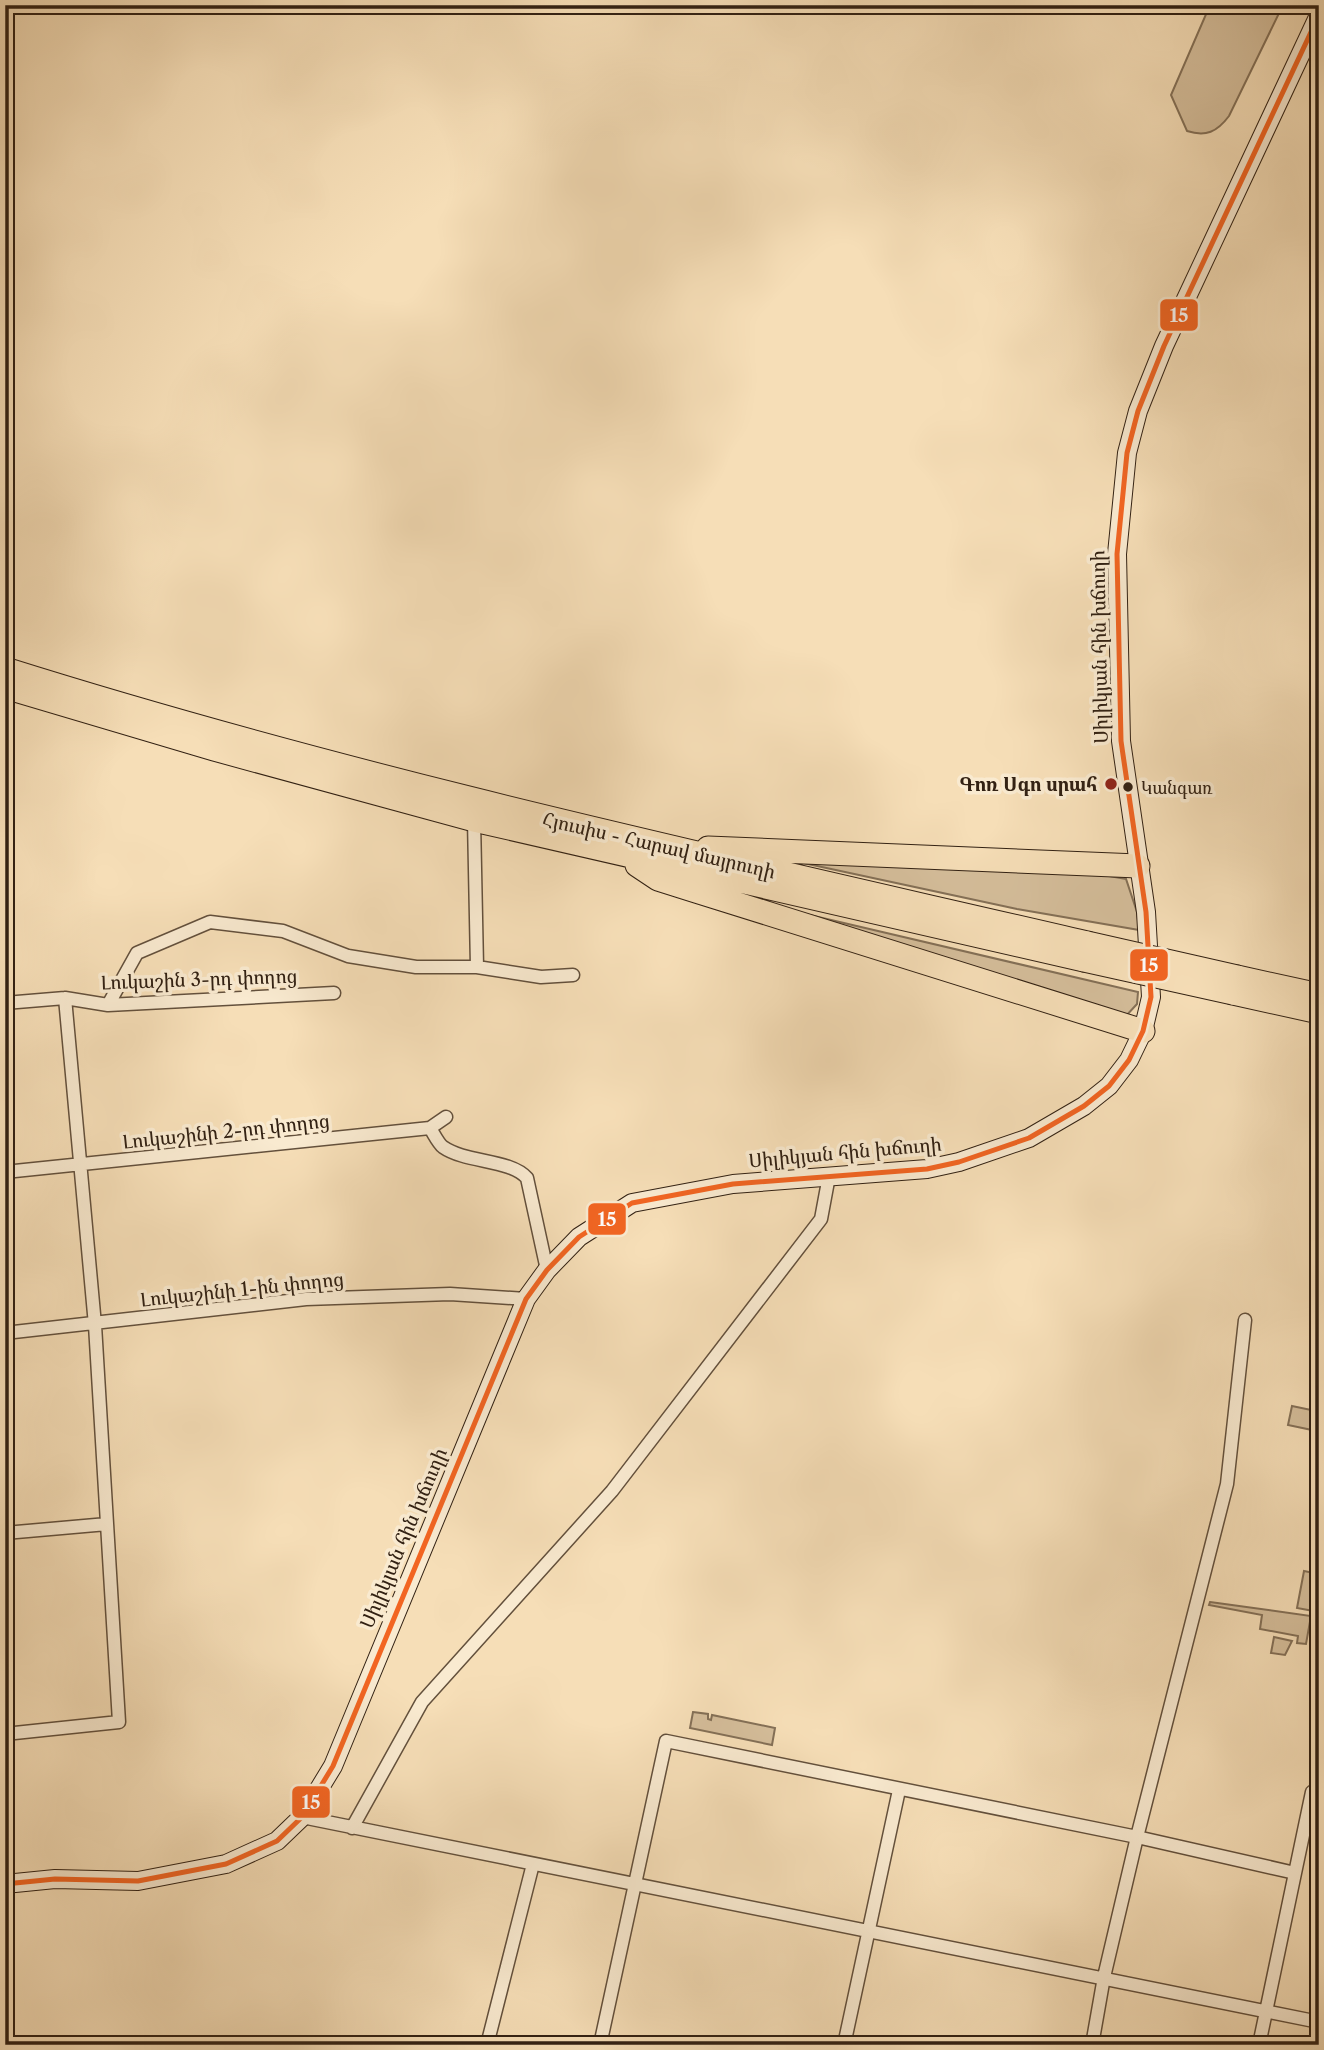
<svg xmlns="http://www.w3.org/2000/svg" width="1324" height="2050" font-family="'Libre Caslon Text','Noto Serif Armenian',serif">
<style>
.green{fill:#d5be9b;stroke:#847057;stroke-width:2}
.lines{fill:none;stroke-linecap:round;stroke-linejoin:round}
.street-casing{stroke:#63503c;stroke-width:15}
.secondary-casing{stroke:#322113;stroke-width:20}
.highway-casing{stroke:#322113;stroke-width:25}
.street{stroke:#f9ead0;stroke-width:12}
.secondary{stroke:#f9ead0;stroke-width:18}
.highway{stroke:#f6deb7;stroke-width:23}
.highway-bridge-casing{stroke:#322113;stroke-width:25;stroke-linecap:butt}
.highway-bridge{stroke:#f6deb7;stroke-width:23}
.bus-1-casing{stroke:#f9ead0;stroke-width:10}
.bus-1{stroke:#f26522;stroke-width:5}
.poi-dot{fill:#8f2418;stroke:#f9ead0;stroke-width:2.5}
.bus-dot{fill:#322113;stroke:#f9ead0;stroke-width:2.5}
.labels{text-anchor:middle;stroke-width:7;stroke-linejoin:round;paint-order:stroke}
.bus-label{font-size:17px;fill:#322113;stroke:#f9ead0;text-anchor:start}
.street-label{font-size:19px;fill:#322113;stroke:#f9ead0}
.poi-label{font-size:19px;font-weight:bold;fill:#322113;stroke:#f9ead0;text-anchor:end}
.line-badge{stroke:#f9ead0;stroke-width:2.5}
.badge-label{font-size:19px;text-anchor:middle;font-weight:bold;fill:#fff}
</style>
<rect width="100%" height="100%" fill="#f6deb7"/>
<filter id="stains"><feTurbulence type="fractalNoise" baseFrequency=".00286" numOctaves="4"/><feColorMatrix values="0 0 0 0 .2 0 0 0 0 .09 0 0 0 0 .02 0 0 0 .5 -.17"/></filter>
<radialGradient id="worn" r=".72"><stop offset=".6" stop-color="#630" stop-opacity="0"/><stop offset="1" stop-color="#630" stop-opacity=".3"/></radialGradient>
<path class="green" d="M1210 5H1283L1229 116C1217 132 1206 137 1187 131L1171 95Z
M780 858 1098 874 1126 879 1137 912 1139 930 1017 909Z
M750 901 1138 992 1137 1004 1125 1017Z
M1292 1406 1316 1411 1312 1430 1288 1425Z
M1304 1571 1319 1574V1612L1297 1608Z
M1210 1602 1311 1616 1306 1644 1297 1643 1298 1636 1260 1629 1262 1615 1209 1605Z
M1274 1637 1292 1641 1285 1655 1271 1653Z
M693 1712 708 1714V1719L711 1720 712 1715 775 1728 772 1745 690 1728Z"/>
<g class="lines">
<defs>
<path id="street" d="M474 820 477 967
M5 1003 65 998 108 1005 334 993
M108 1005 137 953 210 922 283 931 348 956 416 967H477L541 977 573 975
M430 1128C434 1134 438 1143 443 1147 466 1163 510 1159 527 1178L547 1270
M5 1172 430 1128 446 1117
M5 1333 306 1299 450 1294 526 1299
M5 1533 107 1524
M5 1734 119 1722 95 1325 65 998
M302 1817 1319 2022
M352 1828 422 1702 612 1491 821 1219 829 1176
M487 2045 533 1864
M600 2045 666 1741 1137 1837 1295 1873
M844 2045 899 1790
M1092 2045 1104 1977 1137 1837 1227 1484 1245 1320
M1259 2045 1312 1792 1319 1787"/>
<path id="secondary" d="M5 1884 55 1879 138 1881 226 1864 277 1841 302 1817 333 1766 526 1299 547 1270 579 1237 632 1203 733 1184 927 1169 959 1162 1029 1138 1084 1106 1109 1086 1129 1060 1143 1031 1151 997 1146 912 1121 741 1117 554 1127 453 1138 411 1164 346 1319 15"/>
<path id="highway" d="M5 669C361 781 724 859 1087 943
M5 687 214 749 474 820 1084 960
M708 848 1138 866
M637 865 658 879 696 891 1143 1031
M1237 977 1319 995
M1233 993 1319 1012"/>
</defs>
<use href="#street" class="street-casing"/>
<use href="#secondary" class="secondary-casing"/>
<use href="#highway" class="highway-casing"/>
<use href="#street" class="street"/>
<use href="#secondary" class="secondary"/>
<use href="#highway" class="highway"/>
<defs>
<path id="highway-bridge" d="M1087 943 1237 977
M1084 960 1233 993"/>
</defs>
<use href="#highway-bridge" class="highway-bridge-casing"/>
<use href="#highway-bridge" class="highway-bridge"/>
<defs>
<path id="bus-1" d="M5 1884 55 1879 138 1881 226 1864 277 1841 302 1817 333 1766 526 1299 547 1270 579 1237 632 1203 733 1184 927 1169 959 1162 1029 1138 1084 1106 1109 1086 1129 1060 1143 1031 1151 997 1146 912 1121 741 1117 554 1127 453 1138 411 1164 346 1319 15"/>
</defs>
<use href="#bus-1" class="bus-1-casing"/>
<use href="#bus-1" class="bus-1"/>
</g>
<circle class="poi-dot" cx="1111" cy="784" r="7"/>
<circle class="bus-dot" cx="1128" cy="787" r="6"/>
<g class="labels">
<g class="bus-label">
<text x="1141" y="794">Կանգառ</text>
</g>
<g class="street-label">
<text transform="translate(1099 647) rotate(-91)" y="7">Սիլիկյան հին խճուղի</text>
<text transform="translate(659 845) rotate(13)" y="7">Հյուսիս - Հարավ մայրուղի</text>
<text transform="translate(199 979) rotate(-2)" y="7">Լուկաշին 3-րդ փողոց</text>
<text transform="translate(226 1131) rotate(-6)" y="7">Լուկաշինի 2-րդ փողոց</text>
<text transform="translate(845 1152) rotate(-5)" y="7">Սիլիկյան հին խճուղի</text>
<text transform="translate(242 1289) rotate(-6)" y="7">Լուկաշինի 1-ին փողոց</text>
<text transform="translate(403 1538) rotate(-67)" y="7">Սիլիկյան հին խճուղի</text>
</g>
<g class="poi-label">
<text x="1097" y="791">Գոռ Սգո սրահ</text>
</g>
</g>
<g class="line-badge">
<rect x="1159" y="298" width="40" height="34" rx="7" fill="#f26522"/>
<rect x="1129" y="948" width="40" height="34" rx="7" fill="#f26522"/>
<rect x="587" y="1202" width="40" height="34" rx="7" fill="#f26522"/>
<rect x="291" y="1785" width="40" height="34" rx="7" fill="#f26522"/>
</g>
<g class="badge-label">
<text x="1179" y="322">15</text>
<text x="1149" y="972">15</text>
<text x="607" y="1226">15</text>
<text x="311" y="1809">15</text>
</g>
<rect width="1324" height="2050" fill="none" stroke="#f6deb7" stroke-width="28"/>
<rect x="7" y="7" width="1310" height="2036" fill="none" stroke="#322113" stroke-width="3.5"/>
<rect x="14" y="14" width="1296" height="2022" fill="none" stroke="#322113" stroke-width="2"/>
<rect width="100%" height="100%" filter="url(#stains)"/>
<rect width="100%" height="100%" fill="url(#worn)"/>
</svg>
